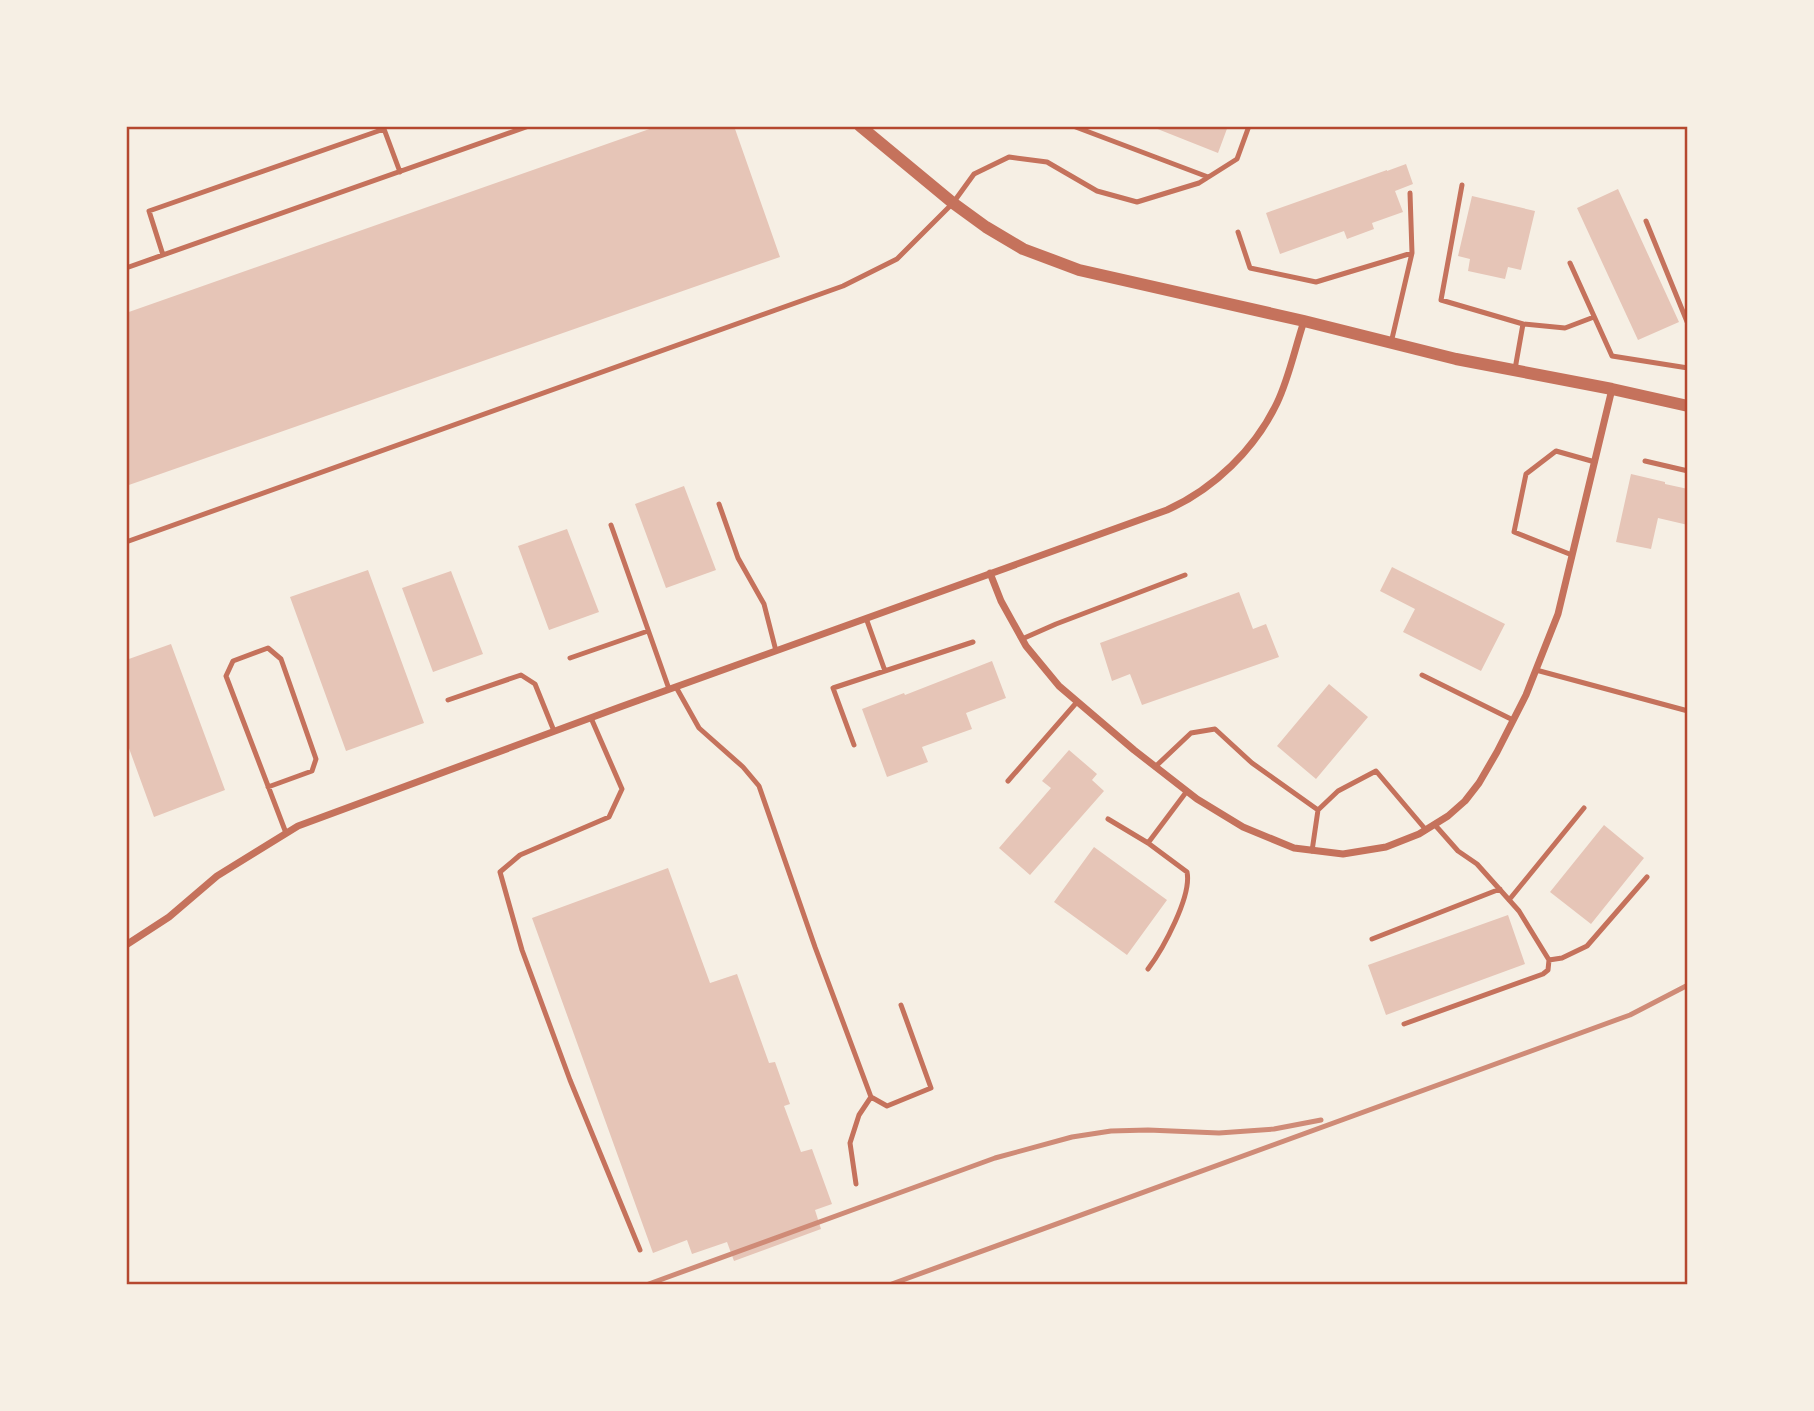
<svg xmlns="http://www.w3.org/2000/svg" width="1814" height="1411" font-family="Barlow,sans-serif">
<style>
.building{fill:#e6c5b7}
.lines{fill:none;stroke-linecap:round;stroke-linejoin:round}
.service{stroke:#c5725c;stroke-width:5}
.minor{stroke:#c5725c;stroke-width:7}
.tertiary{stroke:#c5725c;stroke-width:12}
.rail{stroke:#cf8b77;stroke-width:5}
.neatline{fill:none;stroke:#b5482f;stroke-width:2.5}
</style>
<rect width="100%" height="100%" fill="#f6efe4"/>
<path class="building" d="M658 126H734L780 257 126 486V313Z
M1150 126H1228L1218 153Z
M1406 164 1413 184 1395 191 1403 212 1372 223 1374 229 1347 239 1344 231 1280 254 1266 213 1387 170V171Z
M1618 189 1679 322 1638 340 1577 208Z
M1472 196 1535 211 1521 270 1508 267 1505 279 1468 271 1470 259 1458 256Z
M1631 474 1665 482V484L1688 489V525L1658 518 1651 549 1616 542Z
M684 486 716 570 666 588 635 504Z
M567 529 599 612 549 630 518 546Z
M1392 567 1505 624 1481 671 1403 632 1415 609 1380 591Z
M368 570 424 723 346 751 290 597Z
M451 571 483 654 433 672 402 588Z
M1239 592 1253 629 1266 624 1279 657 1142 705 1130 674 1112 681 1100 643Z
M171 644 225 790 154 817 126 740V660Z
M992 661 1006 698 966 713 972 729 922 747 928 762 887 777 862 709 904 693 905 695Z
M1329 684 1368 717 1316 779 1277 746Z
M1069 750 1097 774 1092 780 1104 791 1030 875 999 848 1051 788 1042 781Z
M1604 825 1644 858 1591 924 1550 892Z
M1094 847 1167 900 1127 955 1054 902Z
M668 868 710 983 737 974 769 1063 775 1062 790 1104 784 1106 801 1152 812 1149 832 1204 815 1210 821 1229 734 1261 727 1242 692 1254 687 1240 653 1253 532 918Z
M1508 915 1525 964 1386 1015 1368 965Z"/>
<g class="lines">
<path class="service" d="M1073 126 1208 177
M1462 185 1441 300 1523 324
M1410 193 1412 253
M1646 221 1688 324
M1238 232 1250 268 1316 282 1412 253 1391 343
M163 255 149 211 384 129 400 172
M1570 263 1612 356 1688 368
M126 268 529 126
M1515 369 1523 324 1565 328 1594 317
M1645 461 1688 471
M719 504 738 558 764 604 776 651
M611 525 669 689
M126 542 843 286 897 259 953 203 974 174 1009 157 1047 162 1097 191 1137 202 1199 183 1237 159 1249 126
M1572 555 1514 532 1526 474 1556 451 1595 462
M866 618 885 671
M1022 639 1056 624 1185 575
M570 658 648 631
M1536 670 1688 711
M1422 675 1513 720
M676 687 699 728 743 767 759 786 815 947 871 1097 887 1106 931 1088 901 1005
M448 700 521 675 535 684 554 731
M591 718 622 789 609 817 520 855 500 872 522 950 570 1080 640 1250
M854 745 833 688 973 642
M1155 767 1191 733 1215 729 1252 763 1318 810
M1008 781 1077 702
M268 787 312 771 316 759 281 659 268 648 233 661 226 676 286 833
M1108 819 1148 843
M1312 851 1318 810 1338 791 1376 771 1426 830
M1509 900 1584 808
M1372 939 1500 889
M1549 960 1562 958 1587 946 1647 877
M1148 969C1163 949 1192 896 1187 872L1148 843 1187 791
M1404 1024 1543 974 1548 970 1549 960 1519 911 1477 864 1458 851 1435 825
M856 1184 850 1143 859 1115 871 1097"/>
<path class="minor" d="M990 573 1001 601 1026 646 1059 686 1134 750 1197 799 1243 827 1294 848 1343 854 1386 847 1419 834 1448 816 1465 801 1479 783 1497 752 1526 695 1558 614 1612 389
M126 945 169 917 217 876 298 826 620 707 1167 510C1214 489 1255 449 1277 403 1289 378 1295 348 1304 321"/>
<path class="tertiary" d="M860 126 953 203 986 227 1023 249 1079 270 1304 321 1456 359 1612 389 1688 406"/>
<path class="rail" d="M646 1285 995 1158 1072 1137 1111 1131 1148 1130 1219 1133 1274 1129 1321 1120
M889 1285 1630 1015 1688 985"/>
</g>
<rect width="1814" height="1411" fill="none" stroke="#f6efe4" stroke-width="256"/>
<rect x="128" y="128" width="1558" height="1155" class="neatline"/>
</svg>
